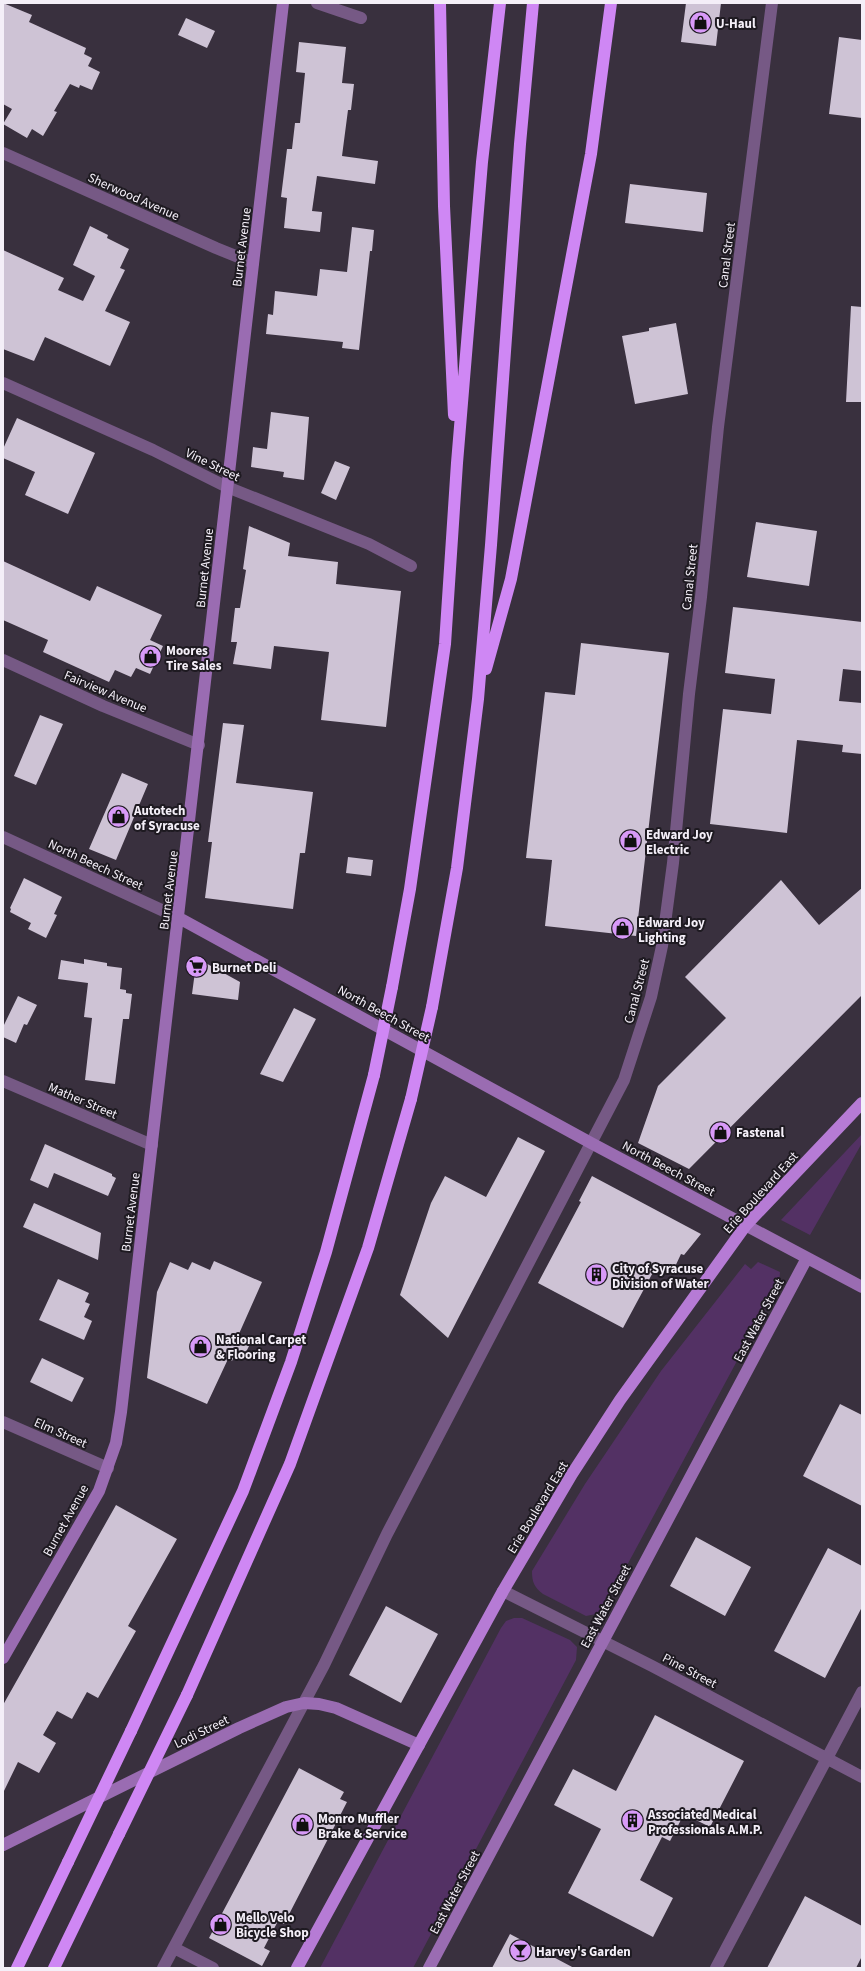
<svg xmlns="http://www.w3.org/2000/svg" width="865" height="1971" font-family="'Source Sans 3',sans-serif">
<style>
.green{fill:#533164}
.building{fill:#cec3d5}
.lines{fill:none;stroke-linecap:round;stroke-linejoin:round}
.street{stroke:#765985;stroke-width:12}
.secondary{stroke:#9a6cb2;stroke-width:12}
.primary{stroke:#b67bd5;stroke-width:12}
.highway{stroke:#cf87f4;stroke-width:12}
.highway-bridge{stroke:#cf87f4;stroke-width:12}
.labels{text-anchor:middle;stroke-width:4;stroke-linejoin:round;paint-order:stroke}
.poi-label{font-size:13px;font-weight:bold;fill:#f4eff8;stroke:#1e1a21;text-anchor:start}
.street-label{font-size:13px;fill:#f4eff8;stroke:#1e1a21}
</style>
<rect width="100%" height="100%" fill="#39303e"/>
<path class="green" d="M862 1134V1143L810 1235 781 1220Z
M758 1262 780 1272 779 1283 604 1608 596 1614 586 1616 543 1594C534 1587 532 1582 532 1571L585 1484 661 1371 745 1264 751 1269Z
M514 1618H522L570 1640 577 1647 576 1660 413 1968H320L501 1628 506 1621Z"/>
<path class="building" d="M3 3 32 15 29 22 86 48 84 54 92 58 88 66 100 72 92 90 80 85 79 88 70 84 54 111 57 112 43 136 32 129 27 138 3 124 12 109 3 104Z
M686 3H721L716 46 681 42Z
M186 18 215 31 207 48 178 35Z
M839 37 862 40V118L829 114Z
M299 42 346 47 342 83 354 84 351 110H348L342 156 378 161 375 184 317 176 312 211 322 212 320 232 284 228 287 198 281 197 287 149H292L295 123H300L305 73 296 72Z
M630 184 707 193 703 232 625 223Z
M90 226 108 235 107 238 129 249 120 268 125 270 105 311 130 322 110 366 45 337 34 361 3 349V250L64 278 58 290 83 301 95 276 73 265Z
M352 227 374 230 372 251H370L359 350 342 348 343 342 266 334 268 314 273 315 275 291 317 296 320 269 347 272Z
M851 306 862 307V402H846Z
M676 323 688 394 635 404 622 336 649 331V328Z
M271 412 309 417 304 480 283 477 284 472 251 467 253 447 267 449Z
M17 418 95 453 68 514 25 495 35 472 3 458V449Z
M335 461 350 467 336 500 321 493Z
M756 522 817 531 809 586 747 577Z
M249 526 290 543 288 556 338 562 336 584 401 591 386 727 321 720 329 652 274 646 271 669 233 664 237 642H231L235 608H240L246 570 243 569Z
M3 561 90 601 97 586 162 615 150 640 163 646 150 674 136 668 131 677 115 670 109 682 43 652 48 640 3 620Z
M733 607 862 622V671L843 669 839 701 862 703V754L842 752 843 745 797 740 787 833 710 824 723 709 771 714 775 679 725 673Z
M581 643 669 653 636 936 545 926 552 860 526 858 545 692 575 695Z
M40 715 63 724 36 785 14 776Z
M223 723 244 725 236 783 313 792 305 853H300L293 909 205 898 212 842H208Z
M122 773 148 784 116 860 89 849Z
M348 857 373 860 371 876 346 873Z
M24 878 62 897 54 914 57 915 46 938 28 929 31 923 10 912 11 909 10 908Z
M781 880 819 925 862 888V995L689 1169 638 1143 658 1086 726 1018 685 977Z
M84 959 107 963V966L122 968 120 989 126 990V993L132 994 129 1019H123L115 1084 85 1080 92 1018 84 1017 88 983 58 979 61 960 84 964Z
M202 961 240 982 238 1000 192 994 196 964Z
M18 996 37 1005 27 1025 24 1024 16 1043 3 1037V1027Z
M294 1008 316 1019 283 1082 260 1074Z
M518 1137 545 1151 448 1338 400 1295 431 1203 445 1176 486 1197Z
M45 1144 112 1174V1176L116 1178 108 1196 54 1173 48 1188 30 1180Z
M592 1176 701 1234 684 1255 681 1254 673 1271 658 1263 623 1328 538 1283 581 1202 579 1201Z
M34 1203 101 1233 98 1260 23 1227Z
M214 1261 262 1282 238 1336 251 1342 245 1354 237 1350 232 1361 228 1359 207 1404 147 1378 157 1292 170 1262 188 1270 192 1262 210 1270Z
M58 1279 89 1293 85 1302 90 1304 84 1317 92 1321 84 1340 39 1320Z
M42 1358 84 1378 72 1402 30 1382Z
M840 1404 862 1415V1506L803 1476Z
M116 1505 177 1539 128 1626 136 1631 98 1698 87 1692 72 1719 57 1711 43 1735 56 1743 39 1773 18 1762 3 1793V1705Z
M696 1537 751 1567 725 1616 670 1586Z
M828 1548 862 1566V1607L825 1678 774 1651Z
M386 1606 438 1634 401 1703 349 1675Z
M655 1715 744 1761 710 1827 684 1814 670 1841 662 1837 640 1880 673 1898 653 1937 568 1893 601 1829 554 1805 573 1769 616 1791Z
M299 1768 344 1792 340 1799 347 1802 284 1924 278 1921 264 1948 270 1951 262 1966 209 1938Z
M805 1896 862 1926V1956L856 1968H767Z
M510 1934 574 1968H492Z"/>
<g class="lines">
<path class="street" d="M317 3 361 18
M3 153 216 248 253 263
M3 383 153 450 227 487 369 544 411 566
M3 660 103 706 199 745
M3 837 179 918
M3 1081 152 1145
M3 1422 108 1468
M503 1591 652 1666 862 1777
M174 1948 213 1968
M163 1968 324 1665 387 1534 624 1080 651 997 662 946 673 863 689 694 701 597 718 427 772 3
M716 1968 862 1692"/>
<path class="secondary" d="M179 918 591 1143 862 1287
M3 1658 99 1491 116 1443 121 1412 283 3
M3 1845 239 1728 286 1707 304 1703 319 1704 336 1708 419 1745
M429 1968 807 1258"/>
<path class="primary" d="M297 1968 503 1591 572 1474 620 1400 746 1225 862 1103"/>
<path class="highway" d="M440 3 444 206 454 415
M486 669 511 579 591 154 611 3
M392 987 410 889 445 644 457 463 482 162 500 3
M432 1007 457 868 478 699 491 545 520 144 533 3
M187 1695 290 1464 368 1248 411 1099
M131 1731 243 1491 291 1362 326 1252 374 1075
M17 1968 68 1862
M54 1968 119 1834"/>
<path class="highway-bridge" d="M374 1075 392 987
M411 1099 432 1007
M119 1834 187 1695
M68 1862 131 1731"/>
</g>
<defs>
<symbol id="shop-disc" viewBox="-11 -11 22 22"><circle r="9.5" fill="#d89af8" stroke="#1e1a21"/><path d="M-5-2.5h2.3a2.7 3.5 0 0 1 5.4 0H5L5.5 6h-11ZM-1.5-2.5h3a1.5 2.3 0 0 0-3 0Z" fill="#111"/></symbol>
<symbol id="supermarket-disc" viewBox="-11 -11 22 22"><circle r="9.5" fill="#d89af8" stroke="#1e1a21"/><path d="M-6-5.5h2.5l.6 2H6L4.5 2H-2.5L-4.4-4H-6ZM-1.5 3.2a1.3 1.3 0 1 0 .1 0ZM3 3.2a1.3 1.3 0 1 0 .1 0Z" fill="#111"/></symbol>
<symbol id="building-disc" viewBox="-11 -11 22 22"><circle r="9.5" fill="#d89af8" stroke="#1e1a21"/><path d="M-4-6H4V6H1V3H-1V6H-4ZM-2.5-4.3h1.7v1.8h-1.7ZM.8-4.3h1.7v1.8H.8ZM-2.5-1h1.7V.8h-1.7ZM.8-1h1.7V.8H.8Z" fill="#111"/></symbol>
<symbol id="bar-disc" viewBox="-11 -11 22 22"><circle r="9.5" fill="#d89af8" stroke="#1e1a21"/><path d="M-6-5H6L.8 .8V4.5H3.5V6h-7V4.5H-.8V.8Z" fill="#111"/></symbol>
</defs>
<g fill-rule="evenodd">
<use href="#shop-disc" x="688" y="10" width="25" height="25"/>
<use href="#shop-disc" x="138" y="644" width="25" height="25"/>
<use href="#shop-disc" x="106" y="804" width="25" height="25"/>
<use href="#shop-disc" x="618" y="828" width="25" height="25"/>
<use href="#shop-disc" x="610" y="916" width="25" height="25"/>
<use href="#supermarket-disc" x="184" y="954" width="25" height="25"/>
<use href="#shop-disc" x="708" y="1120" width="25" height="25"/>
<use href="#building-disc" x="584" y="1262" width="25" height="25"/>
<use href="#shop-disc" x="188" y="1334" width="25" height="25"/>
<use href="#building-disc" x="620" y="1808" width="25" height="25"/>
<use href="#shop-disc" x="290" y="1812" width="25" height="25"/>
<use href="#shop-disc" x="208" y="1912" width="25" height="25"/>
<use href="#bar-disc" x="508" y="1938" width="25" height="25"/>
</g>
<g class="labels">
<g class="poi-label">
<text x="716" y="28">U-Haul</text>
<text x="166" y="655">Moores<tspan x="166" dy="15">Tire Sales</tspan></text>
<text x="134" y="815">Autotech<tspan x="134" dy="15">of Syracuse</tspan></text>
<text x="646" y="839">Edward Joy<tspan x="646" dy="15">Electric</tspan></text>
<text x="638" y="927">Edward Joy<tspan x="638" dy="15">Lighting</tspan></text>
<text x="212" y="972">Burnet Deli</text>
<text x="736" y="1137">Fastenal</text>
<text x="612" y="1273">City of Syracuse<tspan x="612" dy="15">Division of Water</tspan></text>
<text x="216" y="1344">National Carpet<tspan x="216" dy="15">&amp; Flooring</tspan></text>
<text x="648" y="1819">Associated Medical<tspan x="648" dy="15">Professionals A.M.P.</tspan></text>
<text x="318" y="1823">Monro Muffler<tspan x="318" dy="15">Brake &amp; Service</tspan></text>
<text x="236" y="1922">Mello Velo<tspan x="236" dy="15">Bicycle Shop</tspan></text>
<text x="536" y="1956">Harvey's Garden</text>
</g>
<g class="street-label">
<text transform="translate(134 196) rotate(24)" y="5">Sherwood Avenue</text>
<text transform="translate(241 247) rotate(-83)" y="5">Burnet Avenue</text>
<text transform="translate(726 255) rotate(-83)" y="5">Canal Street</text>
<text transform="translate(213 464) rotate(26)" y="5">Vine Street</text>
<text transform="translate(204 568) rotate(-84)" y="5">Burnet Avenue</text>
<text transform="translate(689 577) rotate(-84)" y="5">Canal Street</text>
<text transform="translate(106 691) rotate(23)" y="5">Fairview Avenue</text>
<text transform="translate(96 864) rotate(25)" y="5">North Beech Street</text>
<text transform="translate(168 890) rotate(-83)" y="5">Burnet Avenue</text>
<text transform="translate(636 991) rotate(-75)" y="5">Canal Street</text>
<text transform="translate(384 1013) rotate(29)" y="5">North Beech Street</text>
<text transform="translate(83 1100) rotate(23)" y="5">Mather Street</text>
<text transform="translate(669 1168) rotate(28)" y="5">North Beech Street</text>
<text transform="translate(760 1192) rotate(-48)" y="5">Erie Boulevard East</text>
<text transform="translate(130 1212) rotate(-83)" y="5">Burnet Avenue</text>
<text transform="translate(758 1320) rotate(-62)" y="5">East Water Street</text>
<text transform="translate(61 1432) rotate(24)" y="5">Elm Street</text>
<text transform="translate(537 1507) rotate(-59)" y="5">Erie Boulevard East</text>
<text transform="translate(65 1520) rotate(-61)" y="5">Burnet Avenue</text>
<text transform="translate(605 1606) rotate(-62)" y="5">East Water Street</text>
<text transform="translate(690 1670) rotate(28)" y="5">Pine Street</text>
<text transform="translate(201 1731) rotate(-26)" y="5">Lodi Street</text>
<text transform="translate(454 1892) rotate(-62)" y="5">East Water Street</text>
</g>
</g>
<rect width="865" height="1971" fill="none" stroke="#f4eff8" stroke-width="8"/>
</svg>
